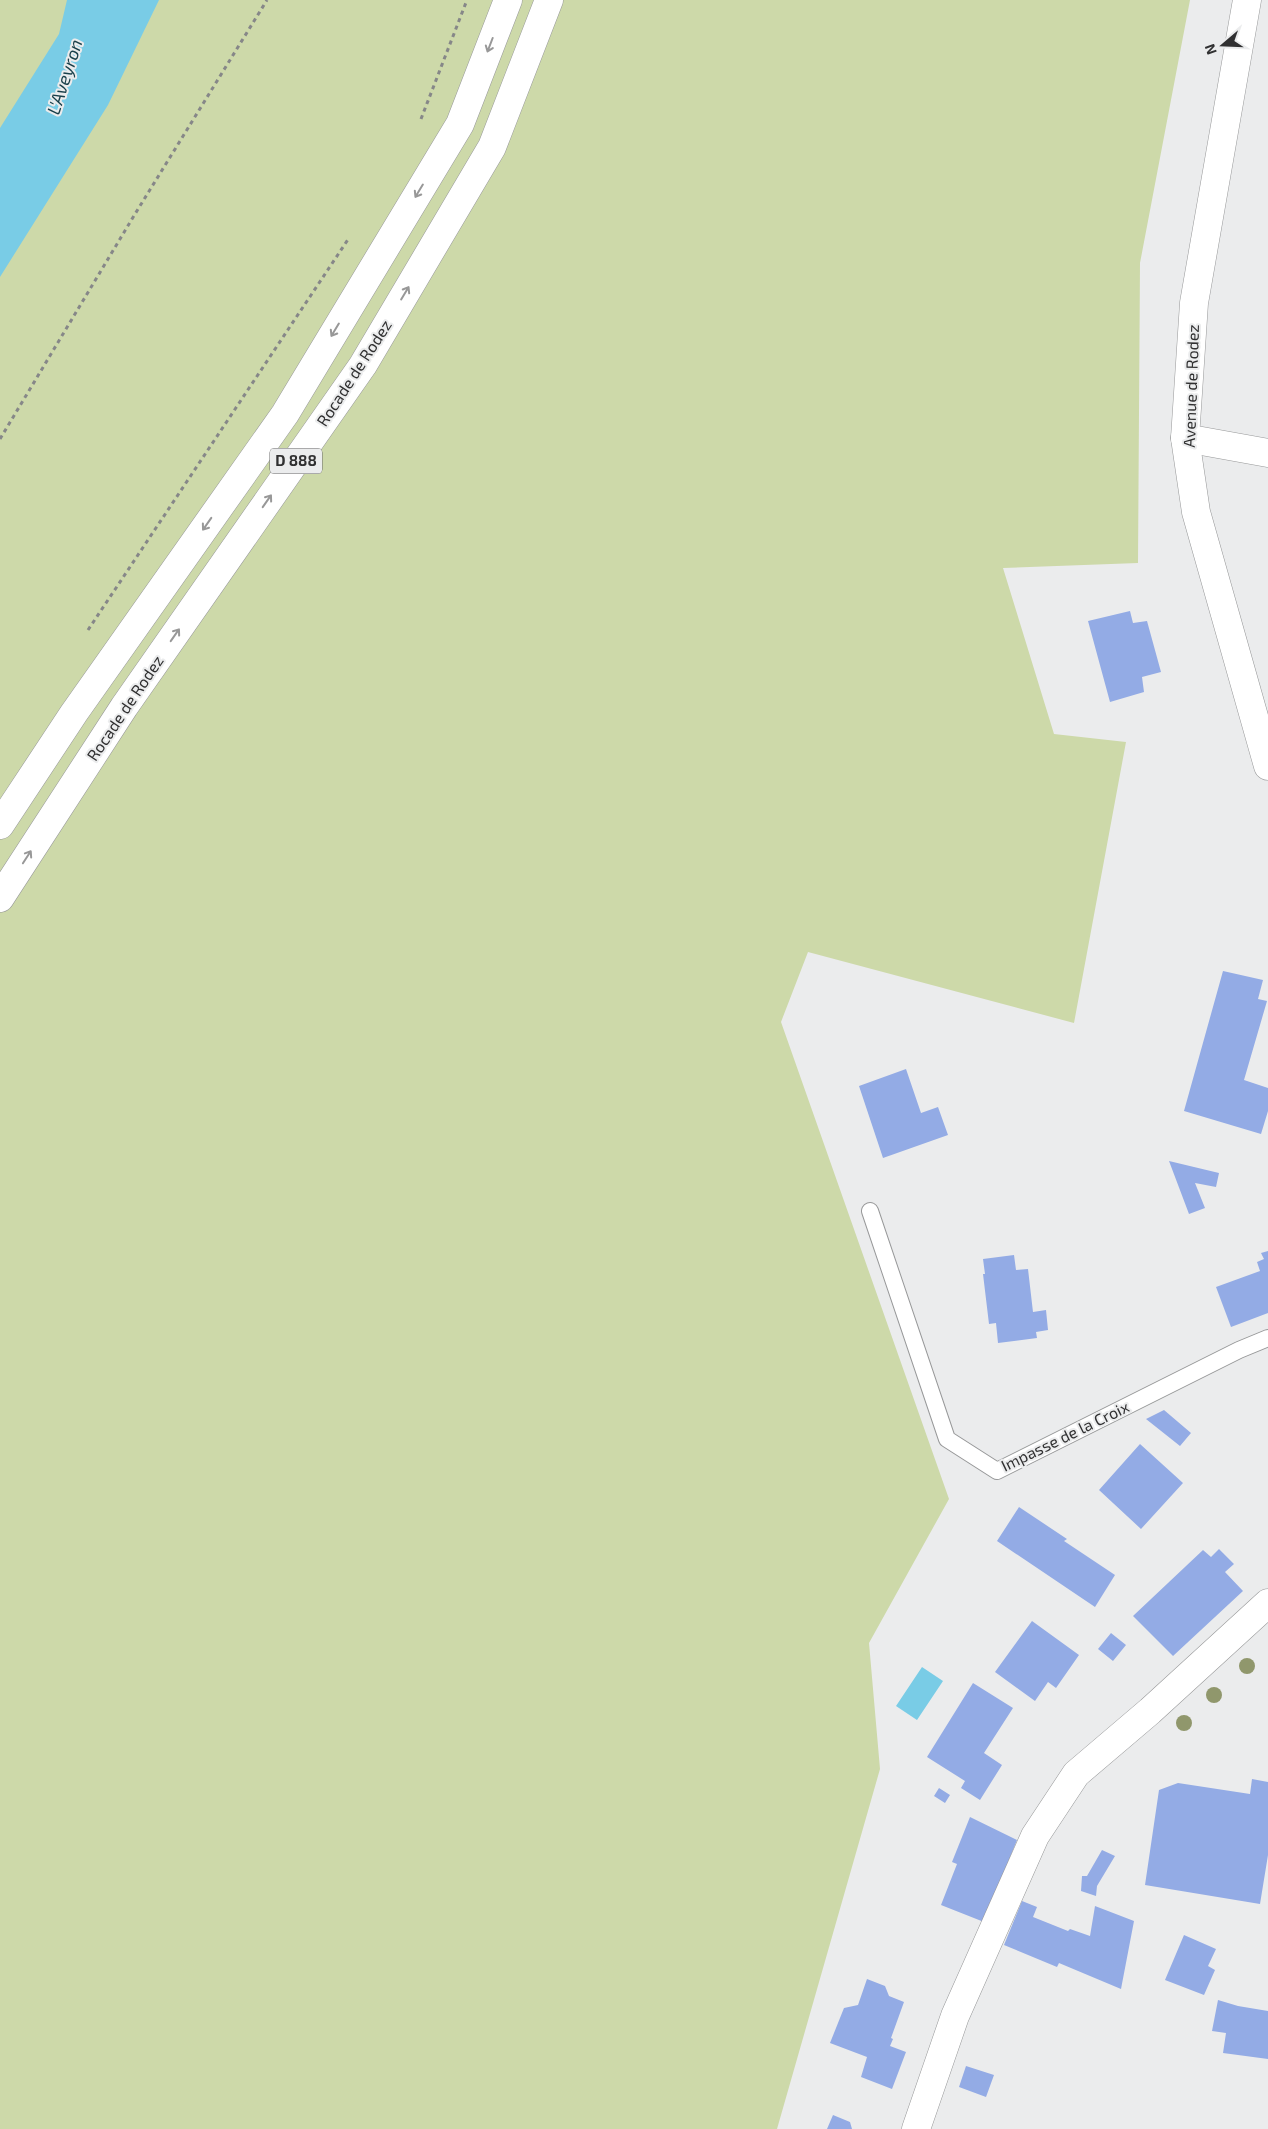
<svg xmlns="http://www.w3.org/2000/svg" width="1268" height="2129" font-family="'Exo 2',sans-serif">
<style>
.green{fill:#cdd9a9}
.water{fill:#79cce6}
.building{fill:#93abe5}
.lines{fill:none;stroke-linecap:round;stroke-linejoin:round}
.lane-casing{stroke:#979899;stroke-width:18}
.street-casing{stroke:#979899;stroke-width:29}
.secondary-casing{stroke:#979899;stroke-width:29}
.highway-casing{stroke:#979899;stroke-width:29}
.path{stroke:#868788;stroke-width:3;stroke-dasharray:4 4;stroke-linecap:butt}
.lane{stroke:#fff;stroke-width:16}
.street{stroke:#fff;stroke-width:28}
.secondary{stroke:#fff;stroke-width:28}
.highway{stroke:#fff;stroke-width:28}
.tree{fill:#90976c}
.oneway{stroke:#989898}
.labels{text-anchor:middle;stroke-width:4;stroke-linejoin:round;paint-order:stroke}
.shield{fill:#ebeced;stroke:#686869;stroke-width:1}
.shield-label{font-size:15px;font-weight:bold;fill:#303031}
.street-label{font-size:16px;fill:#303031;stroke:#ebeced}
.water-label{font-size:18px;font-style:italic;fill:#183f4a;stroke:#ebeced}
</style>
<rect width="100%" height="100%" fill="#ebeced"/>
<path class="green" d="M0 0H1190L1140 263 1138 563 1003 568 1054 734 1126 742 1074 1023 808 952 781 1022 949 1499 869 1643 880 1769 777 2129H0Z"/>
<path class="water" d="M67 0H159L108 105 0 277V128L59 34Z
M922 1667 943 1681 917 1720 896 1706Z"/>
<path class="building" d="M1130 611 1133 623 1147 621 1161 672 1142 677 1144 692 1110 702 1088 621Z
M1223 971 1263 980 1258 999 1267 1001 1244 1080 1268 1088V1111L1261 1134 1184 1111Z
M906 1069 921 1113 938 1107 948 1135 883 1158 859 1086Z
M1169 1161 1219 1173 1216 1187 1195 1183 1205 1208 1189 1214Z
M1268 1251V1313L1231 1327 1216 1287 1260 1271 1257 1262 1264 1259 1261 1253Z
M1014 1255 1016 1270 1028 1269 1033 1312 1046 1310 1048 1330 1036 1332 1037 1338 998 1343 996 1323 989 1324 983 1274H985L983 1259Z
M1164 1410 1191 1433 1180 1446 1146 1419Z
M1140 1444 1183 1483 1141 1529 1099 1490Z
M1019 1507 1067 1539 1064 1541 1115 1575 1095 1607 997 1541Z
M1219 1549 1234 1564 1225 1572 1243 1591 1173 1656 1133 1616 1203 1550 1211 1557Z
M1032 1621 1079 1655 1056 1688 1048 1682 1035 1701 995 1672Z
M1111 1633 1126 1645 1113 1661 1098 1649Z
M973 1683 1013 1708 984 1753 1002 1765 980 1800 961 1788 965 1781 927 1757Z
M1252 1779 1268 1782V1855L1260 1904 1145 1885 1159 1790 1178 1783 1250 1794Z
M939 1788 950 1795 945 1803 934 1796Z
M970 1817 1017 1840 984 1922 941 1905 957 1864 952 1862Z
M1102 1850 1115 1856 1097 1886 1096 1896 1081 1891 1082 1876H1087Z
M1022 1901 1037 1907 1033 1917 1068 1931 1070 1929 1090 1936 1095 1906 1134 1921 1121 1989 1059 1963 1057 1967 1004 1945Z
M1184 1935 1216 1949 1208 1966 1215 1970 1204 1995 1165 1980Z
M867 1979 885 1986 889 1996 904 2002 891 2038 893 2039 890 2046 906 2052 892 2089 861 2077 867 2057 830 2043 844 2008 858 2005Z
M1218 2000 1238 2006 1268 2011V2059L1223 2053 1226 2033 1212 2031Z
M966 2066 994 2075 986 2097 959 2087Z
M833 2115 850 2122 852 2129H827Z"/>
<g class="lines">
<defs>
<path id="lane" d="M870 1211 947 1439 997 1471 1239 1350 1268 1338"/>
<path id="street" d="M1185 438 1268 453
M916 2129 955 2016 1035 1836 1076 1774 1150 1711 1268 1603"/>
<path id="secondary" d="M1247 0 1194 303 1185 438 1196 512 1268 766"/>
<path id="highway" d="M0 825 74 713 285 414 460 124 508 0
M0 898 124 707 363 365 492 147 549 0"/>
</defs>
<use href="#lane" class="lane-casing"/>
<use href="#street" class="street-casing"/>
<use href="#secondary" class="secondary-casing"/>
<use href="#highway" class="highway-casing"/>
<path class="path" d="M421 119 467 0
M0 439 135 214 267 0
M88 630 349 238"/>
<use href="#lane" class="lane"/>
<use href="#street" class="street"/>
<use href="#secondary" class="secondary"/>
<use href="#highway" class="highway"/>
</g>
<g class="tree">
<circle cx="1247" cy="1666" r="8"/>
<circle cx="1214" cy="1695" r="8"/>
<circle cx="1184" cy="1723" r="8"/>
</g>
<defs><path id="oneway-shaft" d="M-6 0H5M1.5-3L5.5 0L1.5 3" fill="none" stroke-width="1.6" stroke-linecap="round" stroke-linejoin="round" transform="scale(1.25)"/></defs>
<g class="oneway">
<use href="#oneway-shaft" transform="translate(490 45) rotate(111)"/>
<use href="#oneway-shaft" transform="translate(419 191) rotate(121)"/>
<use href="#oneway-shaft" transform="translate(405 293) rotate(-59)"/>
<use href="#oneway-shaft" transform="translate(335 330) rotate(121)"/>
<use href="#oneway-shaft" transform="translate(267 501) rotate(-55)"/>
<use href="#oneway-shaft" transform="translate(207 524) rotate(125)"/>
<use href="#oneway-shaft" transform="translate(175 635) rotate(-55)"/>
<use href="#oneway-shaft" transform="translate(27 857) rotate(-57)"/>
</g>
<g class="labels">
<rect class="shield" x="270" y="448.5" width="52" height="25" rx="4"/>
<g class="shield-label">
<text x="296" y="466">D 888</text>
</g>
<g class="street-label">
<text transform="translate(354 373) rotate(-57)" y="6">Rocade de Rodez</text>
<text transform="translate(1191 386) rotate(-88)" y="6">Avenue de Rodez</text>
<text transform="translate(125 708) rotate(-56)" y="6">Rocade de Rodez</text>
<text transform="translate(1065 1436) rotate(-26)" y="6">Impasse de la Croix</text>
</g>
<g class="water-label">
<text transform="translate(65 77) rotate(-72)" y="6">L'Aveyron</text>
</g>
</g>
<g transform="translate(1223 45) rotate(251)" stroke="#ebeced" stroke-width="4" paint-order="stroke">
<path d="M0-4L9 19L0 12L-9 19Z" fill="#303031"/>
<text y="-8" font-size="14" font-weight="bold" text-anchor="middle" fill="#303031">N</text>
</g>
</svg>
